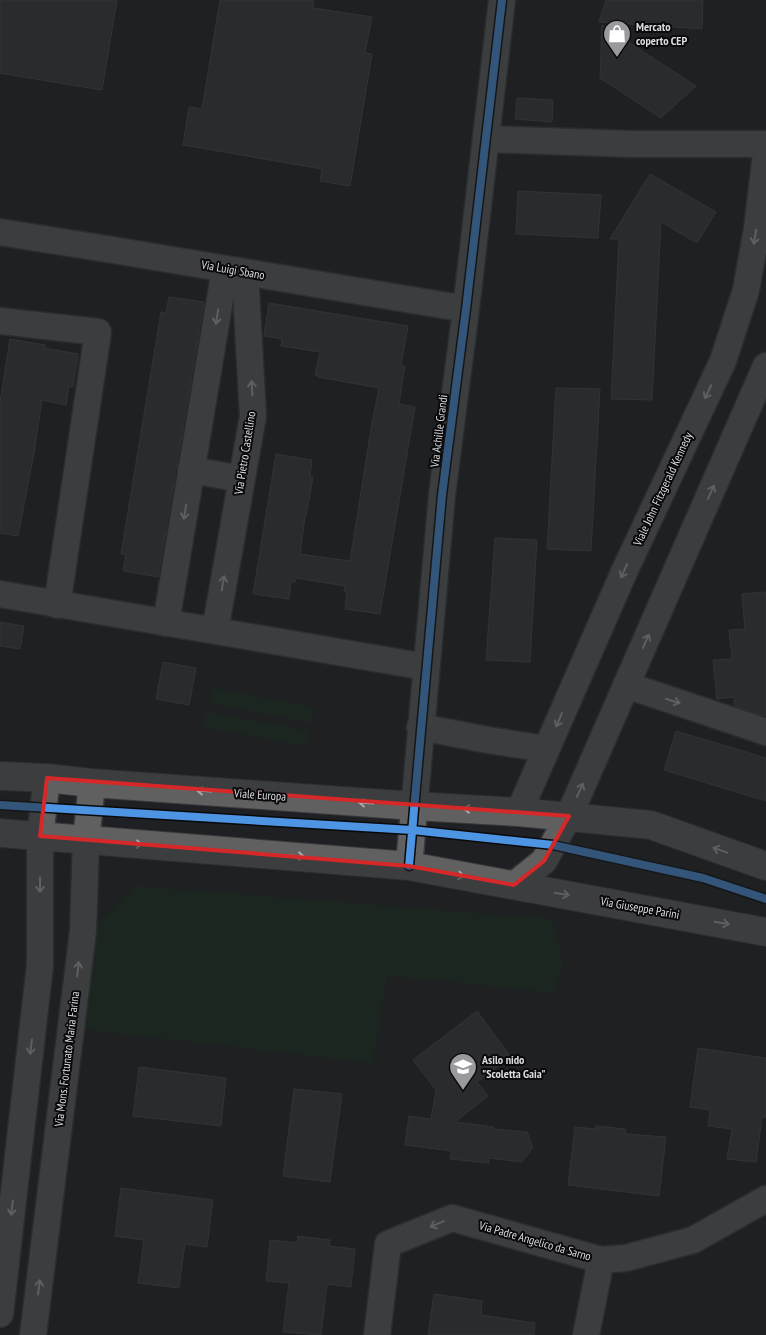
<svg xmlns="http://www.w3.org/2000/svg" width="766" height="1335" font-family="'PT Sans Narrow',sans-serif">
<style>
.green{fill:#182e1d}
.building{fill:#37383a;stroke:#48494b}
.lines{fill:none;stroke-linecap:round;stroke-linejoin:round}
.minor-casing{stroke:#3a3a3d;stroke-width:29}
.tertiary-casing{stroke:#3a3a3d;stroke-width:30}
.minor{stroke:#5f605f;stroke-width:26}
.tertiary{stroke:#5f605f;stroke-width:28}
.cycleway-casing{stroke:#09090b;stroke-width:11}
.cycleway{stroke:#4d94e3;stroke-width:8}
.oneway{stroke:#aaaaac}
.marked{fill:none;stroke:#d62828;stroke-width:4;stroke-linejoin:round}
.labels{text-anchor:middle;stroke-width:4;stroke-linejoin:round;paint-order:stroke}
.poi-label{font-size:12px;font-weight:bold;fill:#dcdce0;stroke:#09090b;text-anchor:start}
.street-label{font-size:12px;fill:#dcdce0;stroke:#09090b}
</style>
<rect width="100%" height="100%" fill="#1f2023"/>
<path class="green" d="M212 688 314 707 311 723 209 703Z
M207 712 309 731 306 746 204 727Z
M136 886 552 919 563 963 555 993 387 975 373 1063 98 1031 78 1027 92 929Z"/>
<path class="building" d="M0 0H117L102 90 0 73Z
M220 0H314L313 8 372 17 365 53 372 54 350 186 320 181 322 169 183 145 189 107 202 109Z
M606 0H703L702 29 599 22Z
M602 25 696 86 661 118 600 78Z
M517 98 553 100 552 122 515 119Z
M650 174 716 212 697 243 661 222 652 400 611 399 619 239H610Z
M518 191 601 195 598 238 516 234Z
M169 297 204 302 158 577 123 571 126 554H121L161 312 166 313Z
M269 303 408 326 401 366H405L399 404 415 407 380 614 345 609 347 592 344 591 345 586 296 578 295 582H291L289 599 253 594 276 454 312 460 310 477H313L306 516H305L300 554 350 561 372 423 379 388 318 377V375H315L320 352 281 346 282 339 264 336Z
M10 339 45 345 44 348 78 354 73 387 69 386 66 405 42 400 34 453 18 536 0 533V402Z
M556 388 600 389 591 551 547 549Z
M495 538 537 540 530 662 486 660Z
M766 592V716L735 706 734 697 717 699 713 660 732 659 729 630 745 629 742 594Z
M0 622 24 626 20 649 0 646Z
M163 662 196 668 189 705 156 699Z
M676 731 766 758V801L664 770Z
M477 1011 511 1057 477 1082 488 1096 455 1122 494 1127 493 1129 527 1132 533 1147 522 1162 489 1158V1163L450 1159 452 1151 405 1145 409 1116 431 1119 436 1090 413 1060Z
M698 1048 766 1058V1117H762L756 1162 727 1159 732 1129 708 1126 710 1110 690 1107Z
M139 1067 226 1078 221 1126 133 1116Z
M294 1089 342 1094 330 1182 283 1176Z
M596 1126 625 1129 626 1134 666 1137 659 1196 568 1185 575 1127 596 1129Z
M121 1188 213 1200 207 1247 185 1244 179 1288 138 1283 144 1240 115 1236Z
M298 1236 330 1240 329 1246 355 1249 351 1287 327 1284 321 1335 283 1332 289 1283 266 1281 270 1240 297 1243Z
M434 1294 482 1301 481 1315 535 1323 534 1335H428Z"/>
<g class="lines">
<defs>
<path id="minor" d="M486 139 632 144H766
M0 232 113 250 466 309
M0 321 98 332 57 605
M191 470 242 479
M0 594 426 667
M166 623 225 269
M215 631 253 416 245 272
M626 685 766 732
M420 727 488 740 546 749
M519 812 624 572 723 361 746 290 757 229 766 154
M409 866 442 495 466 309 502 0
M514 885 544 861 569 816 766 366
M0 1314 40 965V836L47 778
M33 1335 83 931 86 841 92 783
M377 1335 388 1244 452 1218 601 1260 626 1258 693 1240 766 1199
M586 1335 601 1260"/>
<path id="tertiary" d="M0 776 47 778 92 783 415 806 519 812 651 825 766 866
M0 833 409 866 766 932"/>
</defs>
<use href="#minor" class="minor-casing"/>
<use href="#tertiary" class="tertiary-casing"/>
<use href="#minor" class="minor"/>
<use href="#tertiary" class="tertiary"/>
<defs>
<path id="cycleway" d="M0 805 412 830 553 845 703 878 766 899
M409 866 442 495 466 309 502 0"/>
</defs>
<use href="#cycleway" class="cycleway-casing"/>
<use href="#cycleway" class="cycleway"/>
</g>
<defs><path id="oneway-shaft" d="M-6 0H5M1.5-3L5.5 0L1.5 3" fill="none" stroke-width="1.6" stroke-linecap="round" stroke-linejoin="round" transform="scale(1.25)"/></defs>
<g class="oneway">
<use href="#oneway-shaft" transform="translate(755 237) rotate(100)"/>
<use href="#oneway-shaft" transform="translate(217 317) rotate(99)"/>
<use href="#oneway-shaft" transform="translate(252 388) rotate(-93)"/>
<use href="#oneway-shaft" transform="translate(708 392) rotate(115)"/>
<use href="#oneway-shaft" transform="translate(711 492) rotate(-66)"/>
<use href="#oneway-shaft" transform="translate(185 512) rotate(99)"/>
<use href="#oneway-shaft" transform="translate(624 571) rotate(114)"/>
<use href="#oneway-shaft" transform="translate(223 583) rotate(-80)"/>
<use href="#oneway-shaft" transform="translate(646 641) rotate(-66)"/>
<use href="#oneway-shaft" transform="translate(673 701) rotate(18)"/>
<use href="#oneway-shaft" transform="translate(559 720) rotate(113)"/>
<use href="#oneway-shaft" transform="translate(580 790) rotate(-66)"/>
<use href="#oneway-shaft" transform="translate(204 791) rotate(-176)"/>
<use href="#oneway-shaft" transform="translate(366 803) rotate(-176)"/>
<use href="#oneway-shaft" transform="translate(471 809) rotate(-177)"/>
<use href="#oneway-shaft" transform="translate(135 844) rotate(4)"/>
<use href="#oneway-shaft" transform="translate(720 850) rotate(-160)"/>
<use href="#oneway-shaft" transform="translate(297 856) rotate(4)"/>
<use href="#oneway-shaft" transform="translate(457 875) rotate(11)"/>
<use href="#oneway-shaft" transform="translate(40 885) rotate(90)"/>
<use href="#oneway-shaft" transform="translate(562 894) rotate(10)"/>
<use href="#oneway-shaft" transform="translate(722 923) rotate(10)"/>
<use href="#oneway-shaft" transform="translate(78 969) rotate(-83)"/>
<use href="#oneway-shaft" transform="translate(31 1047) rotate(97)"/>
<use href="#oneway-shaft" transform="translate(12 1208) rotate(97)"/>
<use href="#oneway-shaft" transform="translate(437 1224) rotate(157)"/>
<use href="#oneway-shaft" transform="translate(39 1287) rotate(-83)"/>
</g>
<path d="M0 0H766V1335H0ZM47 778 569 816 544 861 514 885 409 866 40 836Z" fill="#1f2023" fill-opacity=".55" fill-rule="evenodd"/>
<path class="marked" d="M47 778 569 816 544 861 514 885 409 866 40 836Z"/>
<defs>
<symbol id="shop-pin" viewBox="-11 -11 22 30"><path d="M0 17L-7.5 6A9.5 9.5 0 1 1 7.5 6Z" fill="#9a9a9e" stroke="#09090b"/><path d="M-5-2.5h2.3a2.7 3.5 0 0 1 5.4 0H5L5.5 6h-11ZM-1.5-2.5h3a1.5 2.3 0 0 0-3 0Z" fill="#fff"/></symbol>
<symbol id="school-pin" viewBox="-11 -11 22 30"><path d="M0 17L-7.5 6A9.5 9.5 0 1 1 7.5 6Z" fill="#9a9a9e" stroke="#09090b"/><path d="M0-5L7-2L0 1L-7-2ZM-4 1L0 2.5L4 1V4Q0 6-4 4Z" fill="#fff"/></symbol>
</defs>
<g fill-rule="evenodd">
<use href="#shop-pin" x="601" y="18" width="32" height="43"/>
<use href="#school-pin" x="447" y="1051" width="32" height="43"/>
</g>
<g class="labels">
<g class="poi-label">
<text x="636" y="31">Mercato<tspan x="636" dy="14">coperto CEP</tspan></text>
<text x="482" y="1064">Asilo nido<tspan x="482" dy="14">"Scoletta Gaia"</tspan></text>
</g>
<g class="street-label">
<text transform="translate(233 270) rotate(10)" y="4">Via Luigi Sbano</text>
<text transform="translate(439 431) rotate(-83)" y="4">Via Achille Grandi</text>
<text transform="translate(245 453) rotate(-81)" y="4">Via Pietro Castellino</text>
<text transform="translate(663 489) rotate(-65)" y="4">Viale John Fitzgerald Kennedy</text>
<text transform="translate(260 795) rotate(4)" y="4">Viale Europa</text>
<text transform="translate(640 908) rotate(10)" y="4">Via Giuseppe Parini</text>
<text transform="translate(67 1059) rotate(-83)" y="4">Via Mons. Fortunato Maria Farina</text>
<text transform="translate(535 1241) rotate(16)" y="4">Via Padre Angelico da Sarno</text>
</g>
</g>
</svg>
